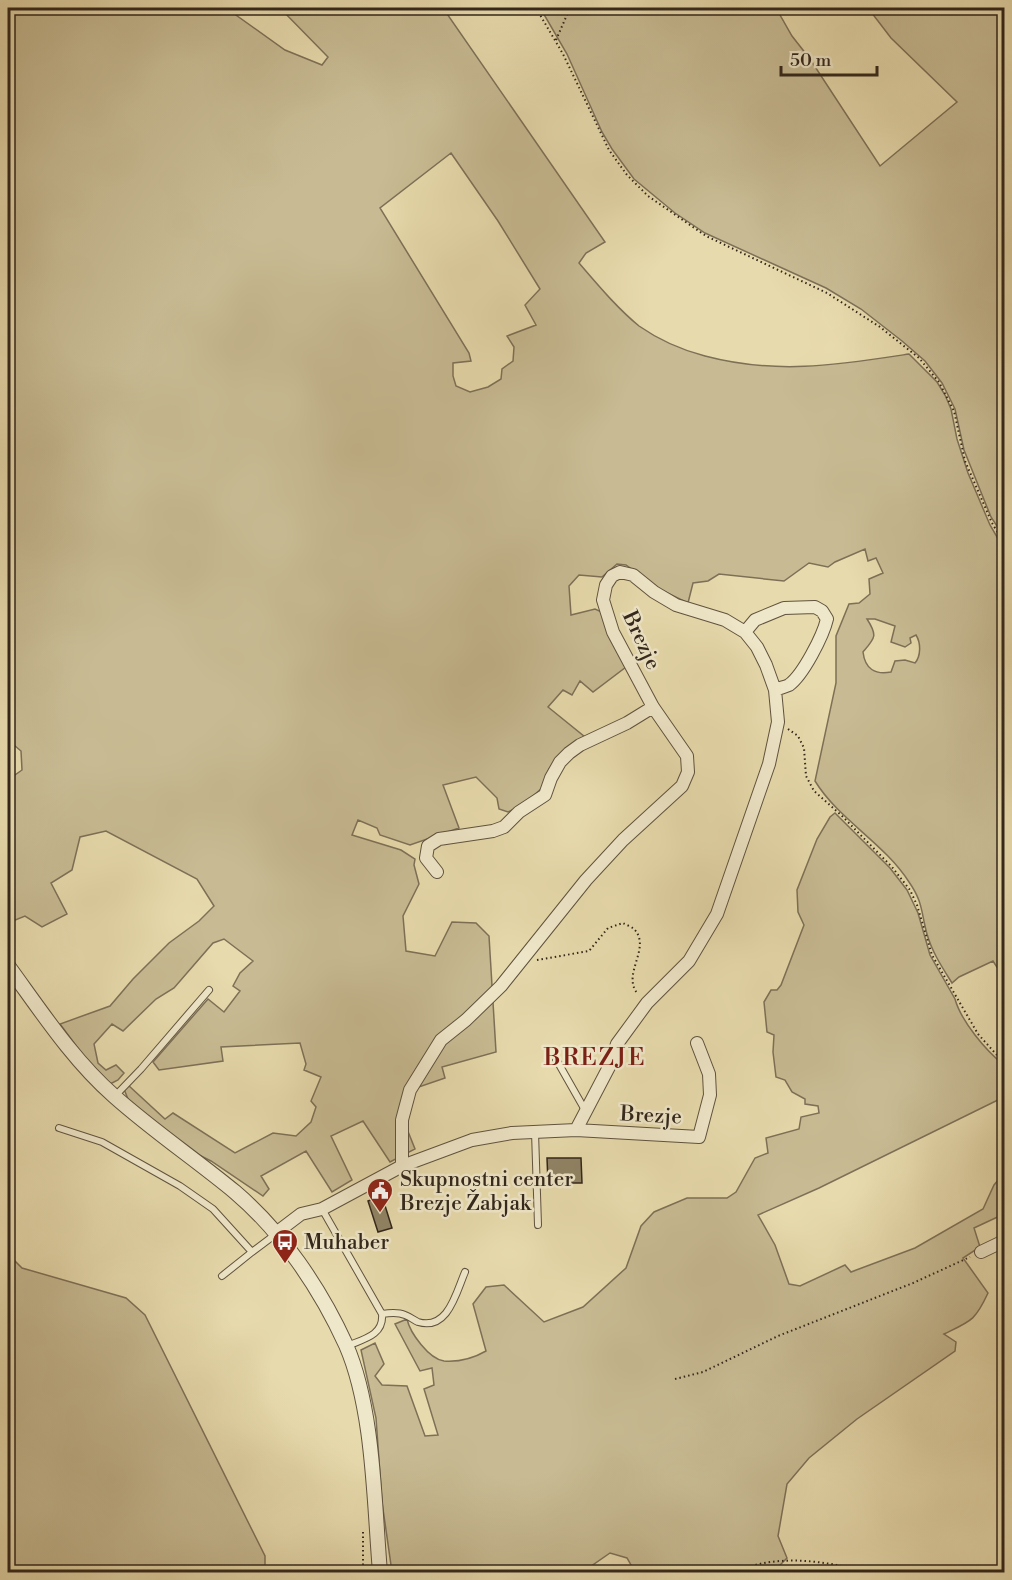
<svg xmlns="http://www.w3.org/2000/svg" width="1012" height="1580" font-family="'Libre Bodoni',serif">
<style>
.green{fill:#c8bb93;stroke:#7d7057;stroke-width:1.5;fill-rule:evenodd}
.building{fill:#908466;stroke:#32261b;stroke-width:1.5}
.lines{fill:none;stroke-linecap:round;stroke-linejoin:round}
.service-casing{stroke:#5f533f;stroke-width:8}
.minor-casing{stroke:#5f533f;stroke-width:14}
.tertiary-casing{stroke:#5f533f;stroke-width:16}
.path{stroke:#32261b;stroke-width:2;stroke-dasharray:1.5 3;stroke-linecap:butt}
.service{stroke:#efe7c9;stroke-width:6}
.minor{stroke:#efe7c9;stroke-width:12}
.tertiary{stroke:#efe7c9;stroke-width:14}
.labels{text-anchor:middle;stroke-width:5;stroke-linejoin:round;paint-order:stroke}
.street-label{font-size:21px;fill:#32261b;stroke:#efe7c9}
.poi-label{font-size:21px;fill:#32261b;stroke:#efe7c9;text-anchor:start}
.quarter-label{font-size:24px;letter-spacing:1.5px;fill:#7a1f14;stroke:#efe7c9}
</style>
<rect width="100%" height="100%" fill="#e7daac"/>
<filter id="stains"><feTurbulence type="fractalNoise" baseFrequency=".00333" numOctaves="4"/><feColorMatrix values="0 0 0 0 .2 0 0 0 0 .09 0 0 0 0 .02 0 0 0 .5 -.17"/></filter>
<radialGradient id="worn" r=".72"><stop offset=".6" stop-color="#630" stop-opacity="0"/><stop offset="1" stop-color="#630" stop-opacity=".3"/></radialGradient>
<path class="green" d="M8 8H226L285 50 322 65 328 57 280 8H443L605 242 586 253 579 263C598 285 617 308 639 326 659 340 682 350 705 356 777 375 837 365 909 354L937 382 945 395 951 409 957 439 968 473 990 525 1004 549V978L993 961 959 977 952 983C942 967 932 952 927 934 921 912 923 902 909 882 884 843 839 820 815 781L836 683V636L849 604 859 603 870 594 869 579 883 573 876 558 868 561 865 549 835 562 828 567 809 563 784 581 719 574 708 581 693 583 688 603 659 589 626 565 617 564 602 577 579 575 569 586 571 615 595 609 604 613 626 667 593 692 580 681 572 695 563 690 548 707 585 737 564 752 549 769 542 788 524 804 508 812 499 809 497 798 476 777 443 785 459 828 410 845 380 835 377 828 358 820 352 835 401 850 415 859 414 865 419 884 403 916 406 951 435 956 452 922 476 923 489 936 496 1052 442 1067 445 1078 404 1092 399 1109 415 1149 390 1162 363 1121 331 1136 352 1180 332 1192 306 1151 261 1176 269 1189 263 1196 211 1161 189 1150 147 1118 128 1099 124 1089 128 1085 165 1119 173 1113 235 1153 273 1133 296 1136 311 1122 316 1107 311 1101 321 1077 304 1070 306 1064 300 1043 221 1047 223 1061 159 1070 153 1062 208 999 224 1012 240 991 233 986 240 973 253 961 224 939 213 943 174 988 156 999 123 1031 112 1024 94 1044 98 1063 106 1070 116 1065 124 1073 118 1080 110 1084 83 1055 60 1024 110 1006 133 979 169 943 199 921 214 906 197 879 106 831 80 837 72 870 51 883 67 914 42 927 25 916 8 923V780L22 770 21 751 8 740ZM451 153 498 221 540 289 525 305 536 325 507 336 514 347 513 361 502 369 501 379 488 387 470 392 456 386 453 376V363L471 361 469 353 380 208ZM867 619H875L895 626 891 642 905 647 911 643 910 638 916 635C921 643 921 656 915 663L905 660 895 661 891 672C875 675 865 669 863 652 875 638 878 636 867 619Z
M548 8H776L792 36 810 59 880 166 957 102 891 38 868 8H1004V537L991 517 964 450 955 409 942 383 925 361 902 341 861 309 826 288 705 233 675 213 634 179 612 149 602 132 567 54 542 11Z
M835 813 890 868 907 890 918 913 930 955 955 999C961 1021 986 1051 1004 1065V1097L819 1188 758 1215 775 1245 789 1284 800 1286 845 1265 851 1272 915 1248 983 1209 994 1185 1004 1173V1214L974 1228 980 1247 963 1258 988 1293C975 1321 971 1321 944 1334L956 1342 955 1351 857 1419 809 1458 787 1484 778 1536 787 1558 780 1565 779 1572H635L627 1558 610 1553 590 1567V1572H392L382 1502 376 1418 361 1350 375 1343 384 1364 375 1376 382 1385 407 1386 425 1436 438 1435 424 1389 434 1385 432 1368 420 1371 395 1324 407 1319C410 1333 429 1359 444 1361 459 1362 474 1358 486 1351L473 1304 486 1287 504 1285 544 1322 583 1307 626 1268 641 1226 654 1212 687 1198H727L736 1192 755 1158 768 1153 766 1138 799 1129 801 1117 819 1113 818 1106 805 1104V1099L792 1092 785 1080 776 1077 773 1052 774 1035 767 1032 764 1002 771 990H777L781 985 804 925 798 912 797 890 817 839 830 817Z
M8 1254 22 1268 126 1298 145 1315 265 1556V1572H8Z"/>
<path class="building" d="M547 1158H581L582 1183H548Z
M382 1196 392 1228 378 1232 368 1201Z"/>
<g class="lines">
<defs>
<path id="service" d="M552 1052 585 1110
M115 1096 141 1069 209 990
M59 1128 102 1142 180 1186 213 1209 252 1252 276 1234
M535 1132 538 1225
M322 1209 382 1314C384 1335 364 1339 347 1346
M222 1276 252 1252
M382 1314C389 1313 398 1312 405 1315 410 1317 414 1320 418 1322 448 1331 456 1293 465 1272"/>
<path id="minor" d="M745 632 755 620 784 608 815 607 822 611 827 619C823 636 803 675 789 685 785 687 779 688 775 690
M437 872 426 858 428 846 439 839 493 831 504 827 519 812 545 795 551 778 560 762 569 753 580 745 627 723 653 707
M402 1166V1120L410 1090 441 1040 466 1020 501 986 586 880 623 840 682 786 688 772 687 756 653 707 613 632 603 600 606 585 612 576 620 572 633 575 654 592 676 605 725 620 745 632 757 647 766 665 775 690 778 722 769 764 717 914 689 961 647 1003 617 1044 610 1065 576 1130
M276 1233 301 1214 322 1209 402 1166 472 1140 512 1133 576 1130 699 1137 710 1095 709 1074 697 1043
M981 1252 1004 1241"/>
<path id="tertiary" d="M8 966C41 1011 72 1059 114 1096 152 1130 195 1159 235 1192 282 1232 320 1288 346 1345 374 1409 374 1503 380 1572"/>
</defs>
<use href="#service" class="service-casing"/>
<use href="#minor" class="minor-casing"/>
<use href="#tertiary" class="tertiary-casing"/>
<path class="path" d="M536 8 563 54 609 150 627 175 648 196 706 236 827 293 880 327 919 358 939 382 954 411 965 461 992 523 1004 543
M556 40 570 8
M788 729 798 736 804 748 806 776 814 791 842 816 892 867 910 890 917 905 932 955 978 1034 1004 1063
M537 960 589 951 608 928 623 923C626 925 633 927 635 930 651 949 621 975 638 994
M675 1379 703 1372 778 1336 913 1283 970 1257
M363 1532V1572
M734 1572C779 1553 823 1561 869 1572"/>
<use href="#service" class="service"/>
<use href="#minor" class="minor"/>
<use href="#tertiary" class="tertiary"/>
</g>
<defs>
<symbol id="civic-pin" viewBox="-11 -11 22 30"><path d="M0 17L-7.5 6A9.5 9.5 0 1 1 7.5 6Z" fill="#8f2418" stroke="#efe7c9"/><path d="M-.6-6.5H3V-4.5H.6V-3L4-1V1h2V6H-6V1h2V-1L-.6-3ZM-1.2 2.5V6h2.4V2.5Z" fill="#fff"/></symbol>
<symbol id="bus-pin" viewBox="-11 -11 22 30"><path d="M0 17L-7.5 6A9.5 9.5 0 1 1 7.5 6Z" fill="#8f2418" stroke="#efe7c9"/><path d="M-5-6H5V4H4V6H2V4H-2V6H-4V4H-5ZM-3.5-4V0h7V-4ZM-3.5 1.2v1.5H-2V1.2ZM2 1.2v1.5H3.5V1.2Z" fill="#fff"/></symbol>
</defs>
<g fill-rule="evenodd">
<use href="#civic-pin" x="365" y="1176" width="30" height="40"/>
<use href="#bus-pin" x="270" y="1227" width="30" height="40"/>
</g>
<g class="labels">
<g class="street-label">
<text transform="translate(642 640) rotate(65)" y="7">Brezje</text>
<text transform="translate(651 1115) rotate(3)" y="7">Brezje</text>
</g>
<g class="poi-label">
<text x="400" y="1186">Skupnostni center<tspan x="400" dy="24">Brezje Žabjak</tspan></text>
<text x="304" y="1249">Muhaber</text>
</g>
<g class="quarter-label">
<text x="595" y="1065">BREZJE</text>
</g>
</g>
<rect width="1012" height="1580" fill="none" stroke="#e7daac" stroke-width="30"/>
<rect x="9" y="9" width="994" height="1562" fill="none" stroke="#32261b" stroke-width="3"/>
<rect x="15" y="15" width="982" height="1550" fill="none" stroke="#32261b" stroke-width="1.5"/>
<path d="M781 66v9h96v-9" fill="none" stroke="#32261b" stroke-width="3"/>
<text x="790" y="66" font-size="18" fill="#32261b" stroke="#efe7c9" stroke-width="4.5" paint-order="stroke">50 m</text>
<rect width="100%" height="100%" filter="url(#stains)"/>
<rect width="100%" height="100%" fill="url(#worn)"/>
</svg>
